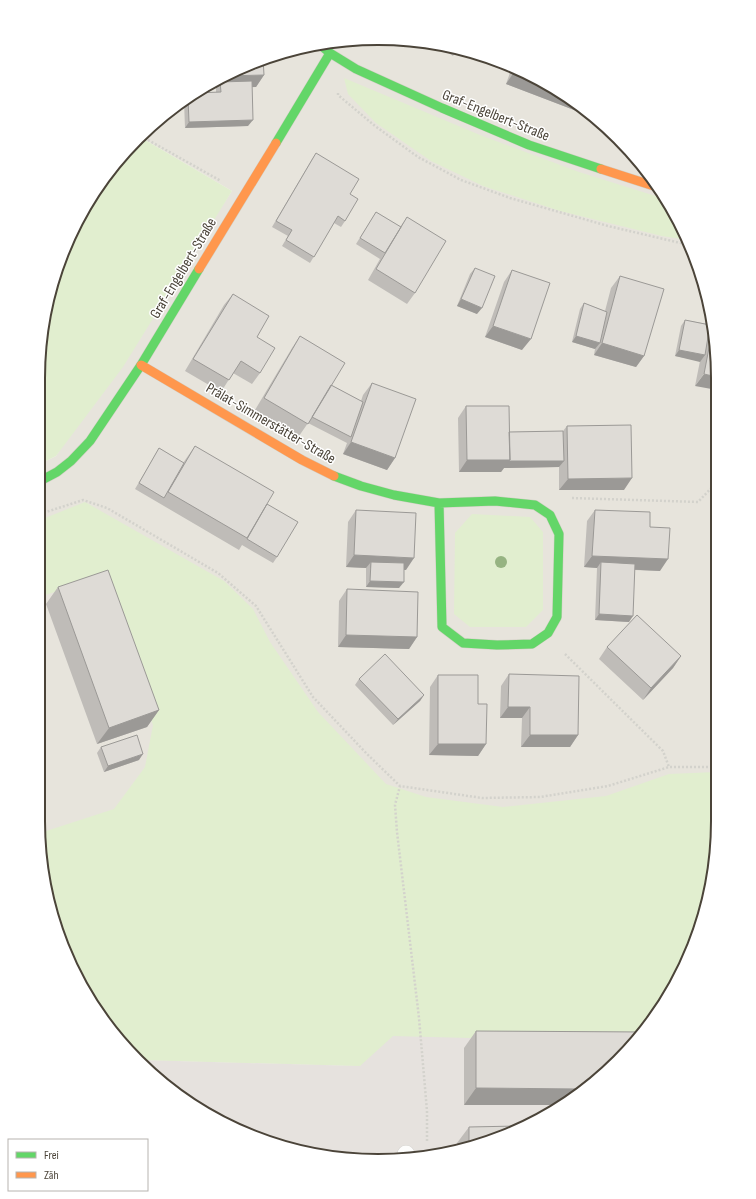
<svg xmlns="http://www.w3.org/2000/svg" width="756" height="1199" font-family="'Sofia Sans Condensed',sans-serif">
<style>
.residential{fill:#e7e4dc}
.industrial{fill:#e6e2de}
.green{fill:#e1eecf}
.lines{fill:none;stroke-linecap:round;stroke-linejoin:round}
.lane-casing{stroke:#d2d0cb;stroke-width:18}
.fast-casing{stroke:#d3cfc5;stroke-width:10}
.slow-casing{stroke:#d3cfc5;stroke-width:10}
.path{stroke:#d3d2cc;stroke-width:2.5;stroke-dasharray:2 2;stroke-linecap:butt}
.lane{stroke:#fdfdfc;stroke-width:17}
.fast{stroke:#63d668;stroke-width:9}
.slow{stroke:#ff974d;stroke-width:9}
.tree{fill:#96b382}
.wall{fill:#bfbcb8}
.shaded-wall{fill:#9b9996}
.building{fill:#dedbd6;stroke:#9b9996}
.labels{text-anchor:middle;stroke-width:3;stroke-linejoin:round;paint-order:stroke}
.street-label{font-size:15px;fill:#4b4439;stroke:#fff}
.rim{fill:none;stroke:#4b4439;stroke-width:2}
</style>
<rect width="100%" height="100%" fill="#f4f2ee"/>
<path class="residential" d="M400 39 466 50 529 73 585 108 648 171 683 227 706 290 717 356 715 865 692 951 648 1028 360 1066 142 1060 95 1010 56 930 38 821 40 464 56 456 232 191 140 137 154 122 208 83 269 56 334 41Z"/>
<path class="industrial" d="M393 1036 633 1042 567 1104 466 1149 356 1160 268 1143 171 1091 142 1060 360 1066Z"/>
<path class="green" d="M344 78 480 135 579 172 665 199 683 227 688 240 662 236 560 211 483 186 431 161 376 123 348 94Z
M140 137 232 191 123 367 56 456 40 464 41 334 64 248 108 171Z
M85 502 224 581 253 609 270 642 318 712 386 784 426 797 503 807 606 796 669 774 716 772 715 865 692 951 648 1028 633 1042 393 1036 360 1066 142 1060 95 1010 56 930 40 833 114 809 145 767 153 725 96 579 39 597 40 520Z
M472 514 530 517 543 532V610L526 627H470L454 614 455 533Z"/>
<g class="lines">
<defs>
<path id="lane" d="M406 1155V1154"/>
<path id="fast" d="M319 44 330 53 356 69 442 108 529 145 601 169
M276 143 330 53
M334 476 361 486 394 495 439 503 442 627 463 643 497 645 532 644 548 633 557 617 559 534 550 515 535 505 495 501 439 503
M40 481 57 472 71 461 90 441 141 365 199 269"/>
<path id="slow" d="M601 169 657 187
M199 269 276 143
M141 365 302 460 334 476"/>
</defs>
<use href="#lane" class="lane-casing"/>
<use href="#fast" class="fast-casing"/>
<use href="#slow" class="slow-casing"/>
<path class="path" d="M338 93V95L375 126 418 157 461 180 510 198 608 226 689 245
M141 136 221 181
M572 498 698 502 717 482
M40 514 83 500 107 508 218 573 256 606 313 697 367 754 400 786
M565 654 663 751 669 767
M427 1141V1111L419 1018 397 832 395 805 400 786 482 798 540 797 608 786 669 767H716"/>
<use href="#lane" class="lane"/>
<use href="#fast" class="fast"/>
<use href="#slow" class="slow"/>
</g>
<circle class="tree" cx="501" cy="562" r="6"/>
<path class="wall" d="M435 44 458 48 453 56Z
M512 67 529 73 585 108 595 118 506 84Z
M264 75 256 87H252L248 126 185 128 184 101 195 93H216V88L208 83Z
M316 153 350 194 345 221 341 227 334 223 310 263 282 246 288 236 272 227 312 159Z
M376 212 400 227 407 217 415 293 407 304 368 280 380 259 356 244Z
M475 268 477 314 457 306 470 274Z
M512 270 522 350 485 337 504 282Z
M620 276 644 356 636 367 594 355 595 349 572 342 580 309 584 303 605 311 611 288Z
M233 294 257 337 260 373 252 384 233 373 221 392 185 371 224 305Z
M710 311 717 356 695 386 700 361 675 356 681 326 685 320 707 324Z
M300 336 331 385 361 401 363 395 372 383 395 458 387 470 343 454 347 443 308 423 299 436 255 410 292 348Z
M466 406 509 432 563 431 567 426 624 490H559V467L504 468 501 472H459L458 418Z
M195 446 267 504 277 557 273 563 242 545 239 550 135 489 159 448 183 463Z
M356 510 406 570H404L399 588 366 587V568L346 567 348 522Z
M595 510 650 527 660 571 635 570 629 622 595 620 597 568 584 567 587 521Z
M58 587 159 710 147 727 97 744 46 604Z
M347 589 417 637 409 649 338 647 339 601Z
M607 647 681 656 673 668 643 700 599 659Z
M509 674 578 735 570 747H521L522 718H500L501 686Z
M438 675 478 704 486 744 478 756 429 755 430 687Z
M359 679 424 695 420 701 393 725 355 685Z
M101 747 139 760 104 772 97 753Z
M476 1031 644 1032 464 1105V1048Z
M517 1126 466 1149 457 1150V1143L469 1127Z"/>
<path class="shaded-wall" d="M514 72 548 85 585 108 595 118 506 84Z
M264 75 256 87 221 88 220 82 216 88H202L208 83 225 76Z
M253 120 248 126 185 128 189 122Z
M461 299 482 308 477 314 457 306Z
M493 326 531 339 522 350 485 337Z
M576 336 600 343 595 349 572 342Z
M602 343 644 356 636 367 594 355Z
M679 350 705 355 700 362 675 356Z
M704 374 717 377V390L695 386Z
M351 442 395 458 387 470 343 454Z
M467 460H510L564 461 559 467 504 468 501 472H459Z
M632 478 624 490H559L568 479Z
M354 555 414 558 406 570 370 568 371 562 366 568 346 567Z
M592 556 668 559 660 571 601 568V562L597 568 584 567Z
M370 581 404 582 399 588 366 587Z
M599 614 633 616 629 622 595 620Z
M346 635 417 637 409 649 338 647Z
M681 656 673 668 643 700 651 688Z
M424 695 420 701 393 725 398 719Z
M508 707H530L522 718H500Z
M159 710 147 727 97 744 109 728Z
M530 735H578L570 747H521Z
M438 744H486L478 756 429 755Z
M143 754 139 760 104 772 108 766Z
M476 1088 583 1089 567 1104 564 1105H464Z"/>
<path class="building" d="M263 58 264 75 225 76Z
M515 68 529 73 548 85 514 72Z
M252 81 253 120 189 122 188 98 195 93 221 92 220 82Z
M316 153 359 179 350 194 358 199 345 221 338 216 314 257 286 240 292 230 276 221Z
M376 212 401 227 385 253 360 238Z
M407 217 446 241 415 293 376 269Z
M475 268 495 276 482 308 461 299Z
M512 270 550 283 531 339 493 326Z
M620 276 664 289 644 356 602 343Z
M233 294 269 316 257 337 275 348 260 373 241 361 229 380 193 359Z
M584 303 607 312 600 343 576 336Z
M685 320 710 325 705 355 679 350Z
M713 327 717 356V377L704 374Z
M300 336 345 363 308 424 264 398Z
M372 383 416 399 395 458 351 442Z
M331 385 363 402 351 437 312 417Z
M466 406H509L510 460H467Z
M631 425 632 478 568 479 567 426Z
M563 431 564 461H508L510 460 509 432Z
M195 446 274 492 247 538 168 492Z
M159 448 184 463 164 498 139 483Z
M267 504 298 522 277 557 247 539Z
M356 510 416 513 414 558 354 555Z
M595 510 650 512V527L670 528 668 559 592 556Z
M371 562 404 563V582L370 581Z
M601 562 635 564 633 616 599 614Z
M108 570 159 710 109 728 58 587Z
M347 589 418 592 417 637 346 635Z
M637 615 681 656 651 688 607 647Z
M385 654 424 695 398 719 359 679Z
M509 674 579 676 578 735H530V707H508Z
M438 675H478V704H487L486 744H438Z
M137 735 143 754 108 766 101 747Z
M476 1031 644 1032 583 1089 476 1088Z
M517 1126 469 1148V1127Z"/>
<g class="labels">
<g class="street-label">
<text transform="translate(496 115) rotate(22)" y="5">Graf-Engelbert-Straße</text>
<text transform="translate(183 268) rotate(-59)" y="5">Graf-Engelbert-Straße</text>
<text transform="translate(271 423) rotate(30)" y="5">Prälat-Simmerstätter-Straße</text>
</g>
</g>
<path d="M0 0H756V1199H0ZM378 45H378A333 333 0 0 1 711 378V821A333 333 0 0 1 378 1154H378A333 333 0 0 1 45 821V378A333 333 0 0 1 378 45Z" fill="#fff" fill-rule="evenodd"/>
<path class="rim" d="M378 45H378A333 333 0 0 1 711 378V821A333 333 0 0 1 378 1154H378A333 333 0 0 1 45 821V378A333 333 0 0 1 378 45Z"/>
<rect x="8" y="1139" width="140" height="52" fill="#ffffff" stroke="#b7b4b0"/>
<rect x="16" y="1152" width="20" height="6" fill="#63d668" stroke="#b7b4b0"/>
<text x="44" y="1159" font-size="12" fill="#4b4439">Frei</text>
<rect x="16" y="1172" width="20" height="6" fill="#ff974d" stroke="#b7b4b0"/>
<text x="44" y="1179" font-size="12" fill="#4b4439">Zäh</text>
</svg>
